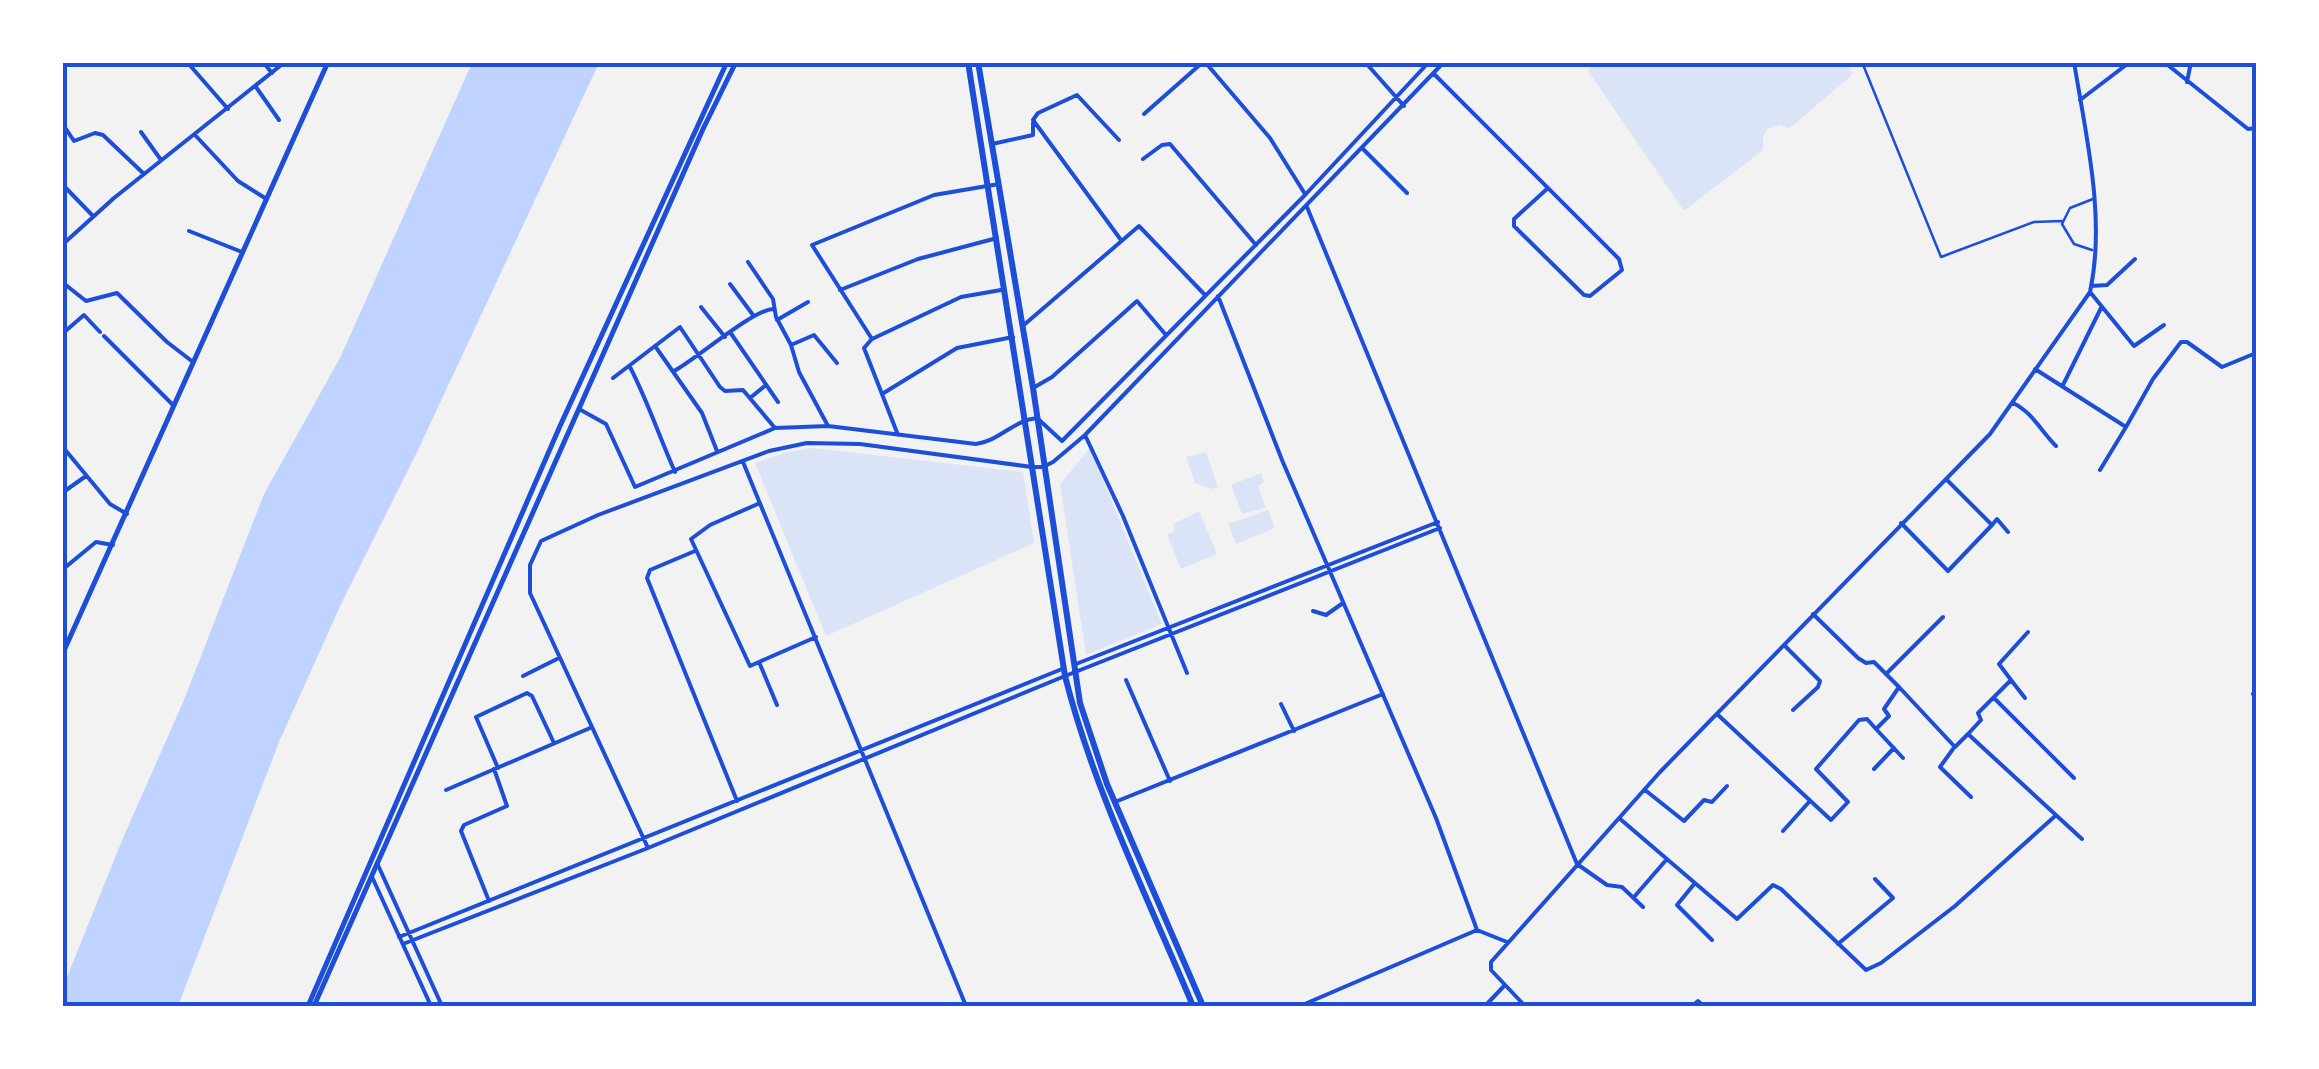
<svg xmlns="http://www.w3.org/2000/svg" width="2319" height="1069" font-family="'Fira Sans Condensed',sans-serif">
<style>
.green{fill:#dbe4f7}
.water{fill:#bfd3fe}
.lines{fill:none;stroke-linecap:round;stroke-linejoin:round}
.service{stroke:#1d4ed8;stroke-width:2.5}
.minor{stroke:#1d4ed8;stroke-width:4}
.tertiary{stroke:#1d4ed8;stroke-width:5}
.secondary{stroke:#1d4ed8;stroke-width:6}
.neatline{fill:none;stroke:#1d4ed8;stroke-width:4}
</style>
<rect width="100%" height="100%" fill="#f2f2f2"/>
<path class="green" d="M1594 62H1845L1853 74 1790 128 1780 125 1767 129 1763 137V150L1684 211 1588 71Z
M813 448 1023 472 1034 543 826 636 755 463 787 452Z
M1090 448 1162 624 1086 655 1060 484Z
M1206 452 1218 487 1212 489 1195 483 1186 457Z
M1261 473 1264 482 1258 486 1266 508 1242 514 1231 485Z
M1268 510 1275 528 1236 544 1228 524Z
M1199 511 1217 554 1181 569 1167 535 1175 531 1173 524Z"/>
<path class="water" d="M472 63H599L417 452 341 604 279 742 178 1006H63V987L123 838 184 700 264 494 340 358Z"/>
<g class="lines">
<path class="service" d="M1864 67 1941 257 2034 222 2062 221
M2092 250 2074 244 2062 224 2070 208 2093 199"/>
<path class="minor" d="M187 62 228 109
M263 62 272 73
M1205 62 1270 138 1305 194
M1365 62 1404 106
M2164 62 2248 129 2256 128
M1434 74 1619 259 1622 270 1590 296 1584 295 1514 226V219L1548 188
M2187 82 2191 62
M256 87 279 120
M2080 100 2130 62
M1144 114 1203 62
M62 123 74 141 95 133 103 135 144 174
M141 132 161 160
M195 135 238 181 265 198
M1119 140 1077 95 1038 113 1033 120 1121 240
M992 144 1033 135V123
M1363 149 1407 193
M1143 159 1162 145 1170 144 1256 245
M62 184 93 216
M999 184 934 195 812 245 872 339 961 297 1001 290
M1307 207 1577 864 1607 885 1622 887 1643 907
M189 231 242 252
M62 245 114 198 285 62
M748 262 773 299 776 317 791 345 799 372 828 426
M62 282 86 301 117 293 167 342 193 362
M730 284 753 315
M2091 286 2107 285 2135 259
M840 290 918 259 997 238
M2090 292 2134 346 2164 325
M1218 296 1282 460 1436 818 1477 930
M701 307 725 337
M777 320 808 302
M1025 324 1139 226 1205 295
M730 332 778 402
M62 334 84 315 100 332
M104 336 173 405
M871 340 864 348 898 435
M791 345 814 335 837 363
M655 346 702 413 717 451
M630 367C648 402 659 436 675 472
M2035 369 2126 427 2153 379 2181 342H2187L2222 367 2256 353
M674 371C698 358 753 309 774 309
M613 378 680 327 720 387 725 391 743 390 775 428
M2063 385 2101 308
M1033 388 1052 377 1137 301 1166 335
M882 394 957 348 1013 337
M750 398 766 385
M2013 403C2032 412 2041 431 2056 446
M579 409 606 424 635 487 775 428 828 426 976 444C999 441 1014 420 1037 418L1062 441 1305 195 1429 62
M1085 435 1123 516 1187 673
M62 446 110 504 127 514
M743 462 966 1006
M2100 470 2126 427
M1946 479 1992 525 1997 519 2008 532
M62 493 86 476
M1901 523 1948 571 1992 525
M695 551 650 570 647 578 737 801
M62 570 96 542 113 545
M1313 611 1326 615 1343 603
M1784 645 1820 681 1818 687 1793 710
M759 662 750 666 691 539 710 525 760 503
M1076 664 1438 522
M1886 674 1943 617
M523 676 559 658
M1126 680 1170 781
M2011 680 2025 698
M1899 687 1955 747 1968 734 2082 839
M2253 694 2256 689
M1994 698 2074 778
M1281 704 1294 731
M777 705 759 662 816 637
M1717 714 1831 820 1848 802 1816 769 1859 720 1867 719 1876 729 1889 716 1884 709 1899 687 1874 662 1866 663 1858 658 1813 614
M1876 729 1903 758
M1968 734 1981 720 1978 713 2011 680 1999 664 2028 632
M1953 749 1940 767 1971 797
M498 768 476 717 527 693 532 696 554 743
M1874 769 1894 748
M446 790 590 728
M1645 790 1684 821 1704 800 1712 802 1727 786
M1115 802 1383 694
M1619 818 1737 919 1773 885 1781 889 1866 970 1881 963 1955 906 2054 817
M1783 831 1809 802
M648 848 530 593V565L541 541 598 515 769 451 807 443 860 444 1032 467H1043L1053 462 1085 435 1444 62
M377 863 442 1006
M373 879 431 1006
M1695 883 1677 905 1712 940
M1634 897 1667 859
M489 901 461 831 464 825 507 806 494 769
M399 937 1062 669
M403 944 648 848 1065 676 1440 528
M1838 944 1893 898 1875 879
M1300 1006 1477 930 1507 942
M1485 1006 1504 986
M1525 1006 1491 970V962L1660 772 1990 434 2090 292C2106 218 2086 136 2074 62
M1587 1006H1589
M1692 1006 1698 1001 1704 1006"/>
<path class="tertiary" d="M62 655 328 62
M308 1006 560 426 727 62
M314 1006 703 129 736 62"/>
<path class="secondary" d="M968 62 1065 676C1094 791 1148 898 1193 1006
M978 62 1033 388 1080 703 1107 784 1203 1006"/>
</g>
<rect width="2319" height="1069" fill="none" stroke="#ffffff" stroke-width="130"/>
<rect x="65" y="65" width="2189" height="939" class="neatline"/>
</svg>
